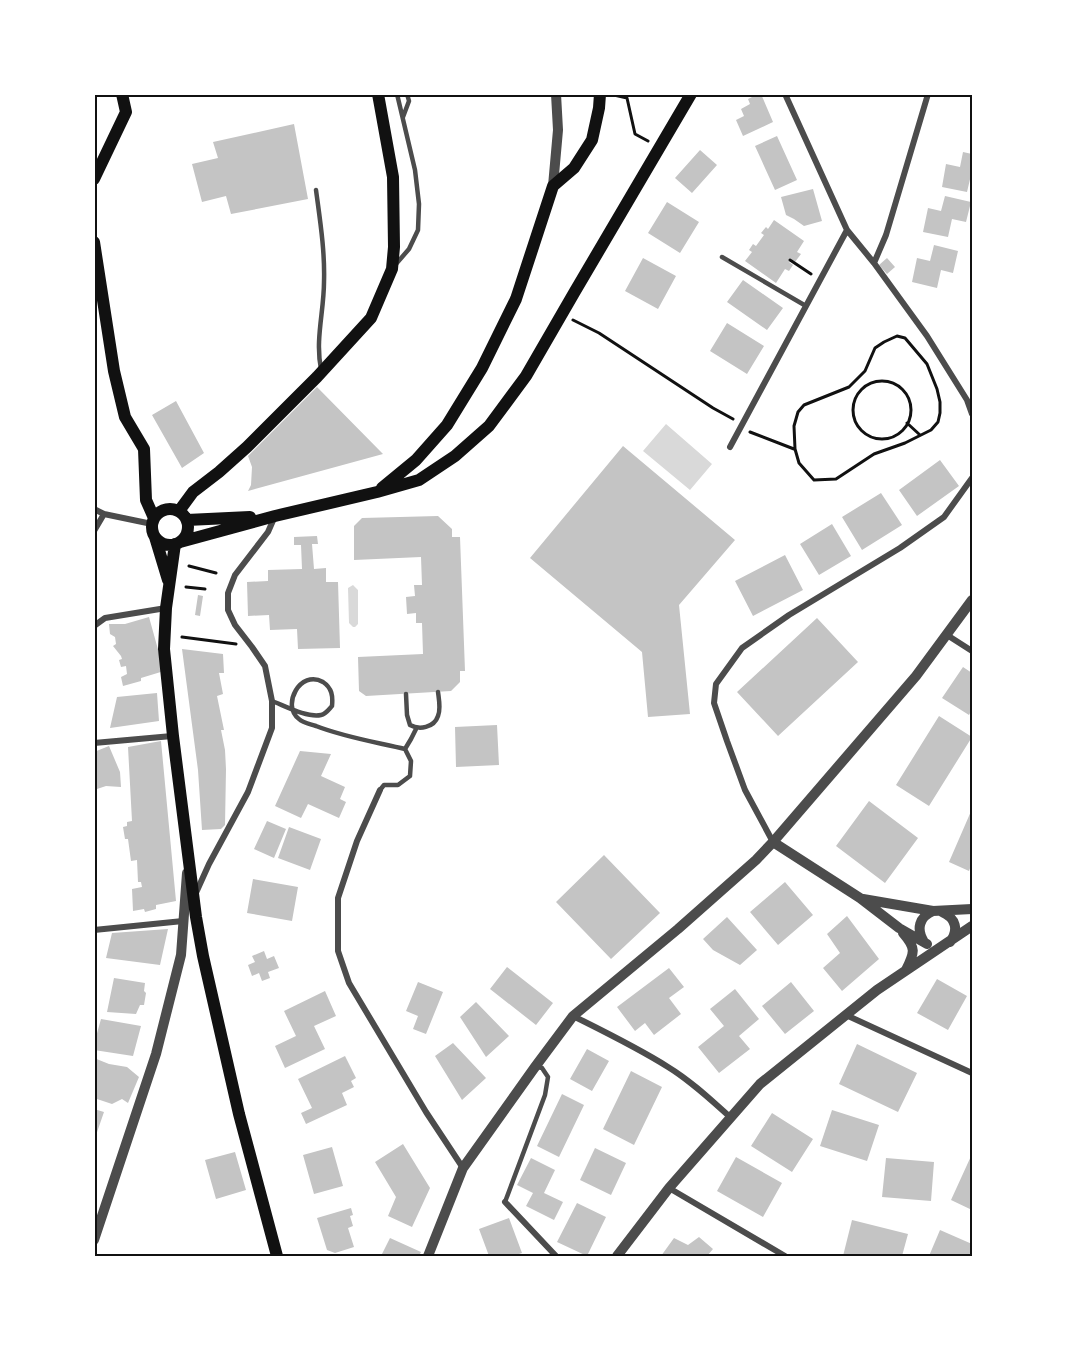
<svg xmlns="http://www.w3.org/2000/svg" width="1067" height="1351" font-family="Inter,sans-serif">
<style>
.water{fill:#d9d9d9}
.building{fill:#c4c4c4}
.lines{fill:none;stroke-linecap:round;stroke-linejoin:round}
.path{stroke:#111;stroke-width:3}
.service{stroke:#4c4c4c;stroke-width:4.5}
.minor{stroke:#4c4c4c;stroke-width:6}
.tertiary{stroke:#4c4c4c;stroke-width:10}
.secondary{stroke:#111;stroke-width:12}
.neatline{fill:none;stroke:#111;stroke-width:2}
</style>
<rect width="100%" height="100%" fill="#fff"/>
<path class="water" d="M666 424 712 464 690 490 643 451Z
M353 585 358 590V624L355 627H353L349 623 348 588Z"/>
<path class="building" d="M758 94H761L773 122 743 136 736 120 744 116 741 109 750 104 748 99Z
M294 124 308 199 231 214 226 196 202 202 192 164 218 158 213 142Z
M777 136 797 180 775 190 755 146Z
M700 150 717 165 692 193 675 178Z
M963 152 972 154V176L971 175 967 192 942 187 946 164 960 167Z
M813 189 822 221 804 226 794 219 786 215 781 197Z
M945 196 971 202 966 222 952 219 948 237 923 232 928 208 941 211Z
M667 202 699 222 680 253 648 233Z
M774 220 804 241 797 252 801 254 795 262 791 259 789 262 793 265 789 271 785 269 776 283 745 261 752 252 749 250 753 244 756 246 764 235 761 233 766 227 768 229Z
M934 245 958 251 953 273 941 270 937 288 912 282 917 258 930 261Z
M643 258 676 276 658 309 625 291Z
M887 258 895 267 887 274 879 265Z
M743 280 783 308 767 330 727 302Z
M727 323 764 346 747 374 710 351Z
M317 387 383 454 248 491 251 485 252 467 248 456Z
M176 401 204 453 182 468 152 415Z
M623 446 735 540 679 605 690 714 648 717 642 652 530 558Z
M940 460 959 486 917 516 899 490Z
M881 493 902 525 862 550 842 517Z
M438 516 452 529V537H460L465 671H460V682L451 691 366 696 359 691 358 657 423 654 422 623H416V613L407 614 406 597 415 596 414 585H422L421 557 354 560V526L362 518Z
M832 524 851 556 819 575 800 544Z
M317 536 318 544H312L314 569 326 568V582H338L340 648 298 649 297 629 270 630 269 615 248 616 247 582 268 581V570L302 569 301 545H294V537Z
M785 555 803 590 753 616 735 581Z
M198 595 203 596 200 616 195 615Z
M149 617 164 671 141 678V681L123 686 121 677 127 674 126 666 121 667 119 660 122 659 121 656 113 646 116 644 115 637 110 634 109 624H125Z
M817 618 858 662 778 736 737 692Z
M182 649 223 654 224 673H219L223 694 217 696 224 730H221L225 750 226 769 225 825 221 829 202 830 198 770Z
M963 667 972 673V709L969 715 942 698Z
M157 693 159 721 110 728 117 697Z
M939 716 972 737 929 806 896 785Z
M497 725 499 765 456 767 455 727Z
M161 741 176 901 156 905V909L145 912 144 909 133 911 132 889 142 887 141 882H138L137 860 131 861 128 839H125L123 827 127 826V822L132 821 128 747Z
M109 746 120 772 121 787 106 786 94 790V752Z
M300 751 331 754 321 776 345 787 340 799 346 802 339 818 308 804 301 818 275 806Z
M869 801 918 838 885 883 836 846Z
M972 809V863L969 871 949 862Z
M267 821 286 829 274 858 254 849Z
M289 827 321 839 310 870 278 858Z
M604 855 660 913 611 959 556 902Z
M253 879 298 887 292 921 247 913Z
M785 882 813 915 778 945 750 912Z
M847 916 879 959 842 991 823 968 840 953 827 934Z
M727 917 757 950 740 965 713 950 703 939Z
M168 929 160 965 106 958 112 933Z
M264 951 267 959 274 956 279 968 268 972 270 978 262 981 259 973 252 976 248 965 255 962 252 956Z
M507 967 553 1003 536 1025 490 989Z
M669 968 684 987 669 998 681 1014 654 1035 645 1023 635 1031 617 1007Z
M114 978 145 983 144 991 146 993 144 1005H140L136 1014 107 1012Z
M937 979 967 996 948 1030 917 1013Z
M418 982 443 992 426 1034 413 1029 418 1016 406 1011Z
M791 982 814 1011 785 1034 762 1006Z
M735 989 759 1019 739 1036 750 1049 719 1073 698 1047 724 1026 710 1009Z
M325 991 336 1016 314 1026 325 1049 285 1068 275 1046 296 1036 284 1011Z
M476 1002 509 1036 486 1057 460 1017Z
M101 1019 141 1026 133 1056 94 1050V1044Z
M453 1043 486 1078 462 1100 435 1056Z
M857 1044 917 1073 898 1112 839 1084Z
M587 1049 609 1061 592 1091 570 1079Z
M345 1056 356 1078 351 1081 354 1087 342 1093 347 1105 306 1124 301 1113 312 1108 298 1079Z
M94 1058 109 1064 127 1067 139 1077 128 1103 122 1099 112 1104 94 1098Z
M631 1071 662 1087 634 1145 603 1129Z
M562 1094 584 1105 559 1157 537 1146Z
M94 1109 104 1112 95 1138H94Z
M832 1110 879 1125 867 1161 820 1146Z
M772 1113 813 1139 792 1172 751 1146Z
M403 1144 430 1188 412 1227 388 1216 396 1197 375 1162Z
M332 1147 343 1186 314 1194 303 1155Z
M595 1148 626 1163 611 1195 580 1180Z
M235 1152 246 1190 216 1199 205 1160Z
M972 1154V1210L951 1200Z
M736 1157 782 1183 763 1217 717 1191Z
M531 1158 555 1170 544 1193 563 1202 554 1220 526 1206 533 1193 517 1185Z
M886 1158 934 1162 931 1201 882 1197Z
M577 1203 606 1217 587 1256 557 1242Z
M351 1208 353 1215 350 1216 353 1226 348 1228 354 1247 335 1253 327 1250 317 1218Z
M509 1218 522 1253 513 1256H489L479 1229Z
M852 1220 908 1234 902 1256H843Z
M940 1230 972 1244V1248L969 1256H929Z
M699 1237 713 1249 707 1256H661L674 1238 688 1245Z
M390 1238 421 1252 419 1256H381Z"/>
<g class="lines">
<path class="path" d="M614 95 627 98 635 134 648 141
M790 260 811 274
M573 320 599 333 713 408 733 419
M897 336 905 338 927 364 937 389 940 402V413L938 422 931 430 905 443 874 454 836 479 814 480 799 463 795 449 794 426 798 412 804 405 849 387 865 371 875 348 884 342Z
M853 410a29 29 0 1 1 58 0a29 29 0 1 1-58 0Z
M907 423 920 435
M750 432 794 449
M189 566 216 573
M186 587 205 589
M182 637 236 644"/>
<path class="service" d="M403 117 409 101 407 94
M316 190C320 220 325 251 324 282 324 311 315 340 321 369
M722 257 806 306
M396 264 409 249 418 230 419 204 415 170 397 94
M406 694 407 715 410 725C419 730 434 728 438 716 441 709 439 700 438 692
M272 701C285 706 307 718 321 715 326 714 329 709 332 706 333 696 332 688 323 682 300 669 281 706 299 719 303 723 310 724 316 726 344 737 375 742 405 749L411 761 410 776 398 785H384L380 790
M405 749 411 739 416 729
M505 1202 545 1095 548 1077 542 1068 538 1067"/>
<path class="minor" d="M785 94 847 230 874 263 927 336 967 400 972 414
M874 263 886 235 928 94
M730 447 847 230
M94 509 104 514 152 524
M94 531 104 514
M94 626 105 618 166 608
M947 635 972 651
M94 743 172 736
M380 790 357 841 338 898V951L349 983 426 1112 463 1168
M773 842 745 790 727 741 714 703 716 684 742 648 789 615 900 548 944 517 972 478
M195 895 209 864 248 792 272 728V701L265 666 252 647 235 625 228 610V593L235 575 268 532 275 516
M94 930 183 921
M846 1015 972 1073
M573 1016C605 1032 638 1048 668 1067 691 1081 711 1100 730 1117
M669 1188 785 1256
M505 1202 556 1256"/>
<path class="tertiary" d="M553 186 558 130 556 94
M773 842 860 898 899 928 927 944
M863 899 933 911 972 909
M942 912C956 918 959 930 950 942
M903 933C916 948 915 952 906 970
M924 942C916 929 919 917 933 911
M94 1240 156 1054 181 955 187 873
M428 1256 463 1168 535 1067 573 1016 678 929 756 860 773 842 916 676 972 600
M617 1256 669 1188 760 1084 877 990 972 926"/>
<path class="secondary" d="M94 179 126 112 122 94
M94 242 114 371 125 417 144 449 146 500 154 518
M382 488 416 460 447 425 482 368 516 299 553 186 574 168 592 140 599 108 600 94
M152 527a18 18 0 1 1 36 0a18 18 0 1 1-36 0Z
M179 511 193 492 219 472 247 447 317 377 371 318 392 269 394 247 393 177 378 94
M187 520 250 517
M155 537 168 580
M180 542 275 516 377 492 419 480 455 456 489 426 526 376 574 293 691 94
M175 544 166 608 164 649 173 736 196 917 203 956 239 1114 277 1256"/>
</g>
<rect width="1067" height="1351" fill="none" stroke="#ffffff" stroke-width="192"/>
<rect x="96" y="96" width="875" height="1159" class="neatline"/>
</svg>
